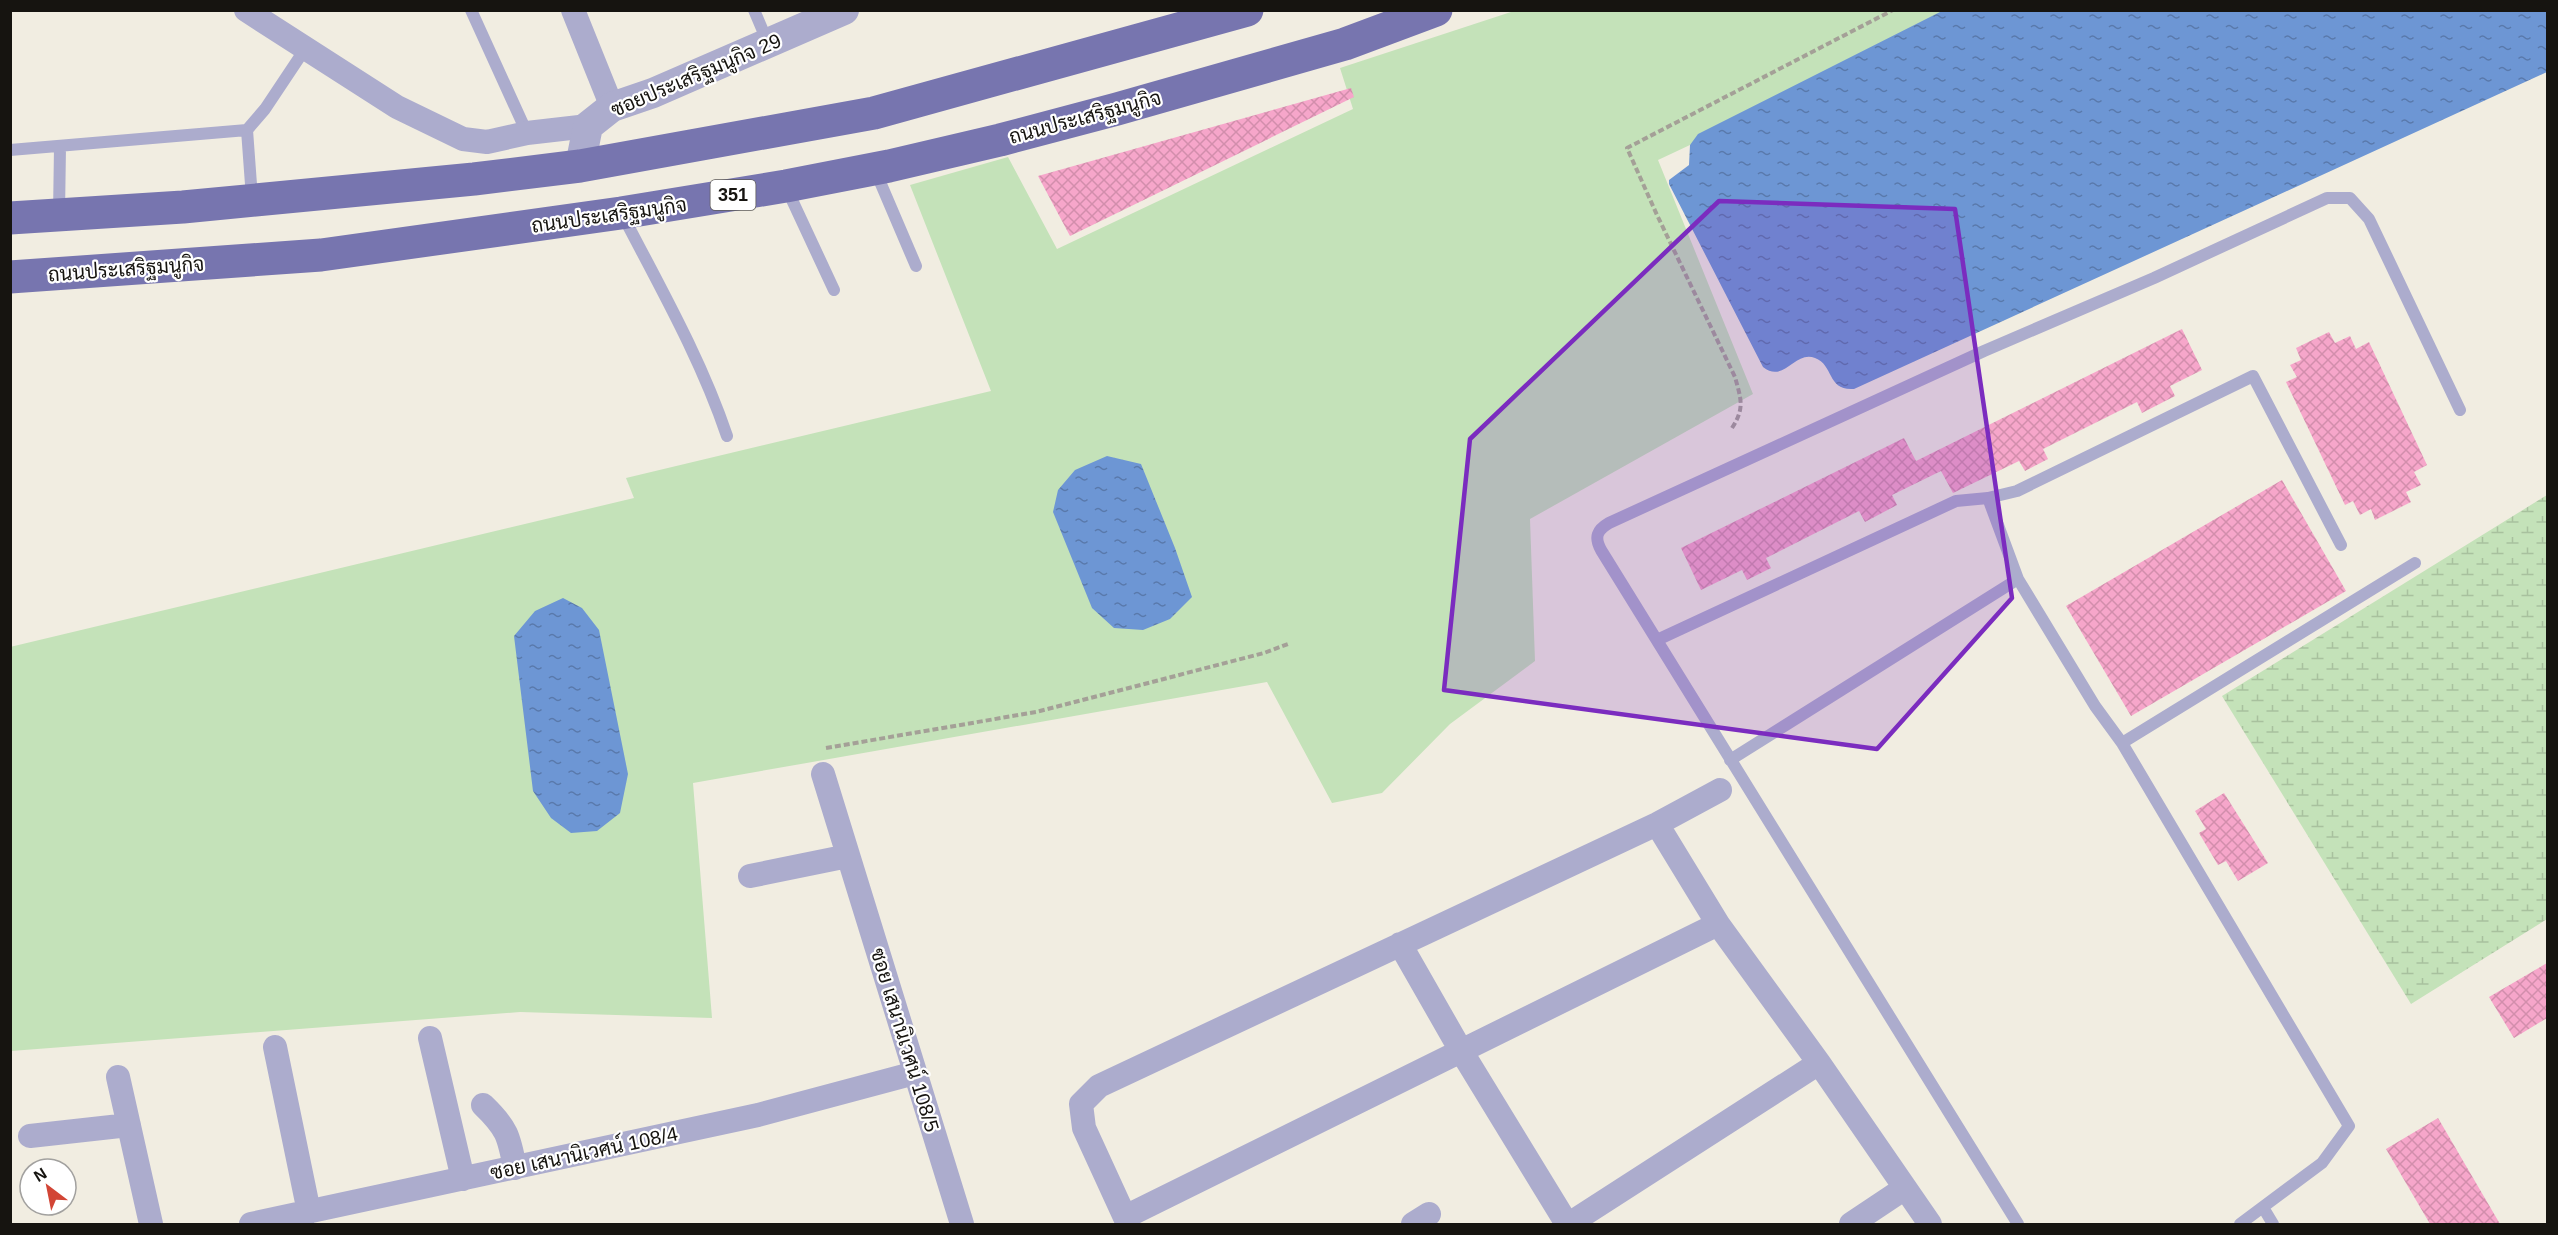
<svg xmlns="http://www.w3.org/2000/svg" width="2558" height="1235" font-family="Helvetica,Sarabun,sans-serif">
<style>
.grass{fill:#c4e2b9}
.wetland{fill:url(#wetland-marsh)}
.water{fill:url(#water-ripples)}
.building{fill:url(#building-cross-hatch)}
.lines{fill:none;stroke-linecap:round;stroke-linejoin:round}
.path{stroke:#a4a097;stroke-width:4;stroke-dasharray:6 3;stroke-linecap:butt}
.service{stroke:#acaccd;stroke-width:12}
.minor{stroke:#acaccd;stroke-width:24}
.tertiary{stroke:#acaccd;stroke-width:30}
.primary{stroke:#7775af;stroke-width:33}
.marked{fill:#7b2cbf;fill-opacity:0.2;stroke:#7b2cbf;stroke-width:4.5;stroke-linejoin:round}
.labels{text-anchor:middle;stroke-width:4.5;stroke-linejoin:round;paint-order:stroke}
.shield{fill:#fff;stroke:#5c5a58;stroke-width:1.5}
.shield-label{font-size:18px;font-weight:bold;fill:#161410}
.street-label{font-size:20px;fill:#161410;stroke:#fff}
</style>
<defs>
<pattern id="wetland-marsh" width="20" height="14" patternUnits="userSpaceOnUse" patternTransform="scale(1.5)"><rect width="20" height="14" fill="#c4e2b9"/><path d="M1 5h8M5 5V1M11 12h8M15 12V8" fill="none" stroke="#a8c19e"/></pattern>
<pattern id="water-ripples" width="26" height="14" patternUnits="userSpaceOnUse" patternTransform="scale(1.5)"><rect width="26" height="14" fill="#6d96d4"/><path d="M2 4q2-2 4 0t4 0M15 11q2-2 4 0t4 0" fill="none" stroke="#5979ab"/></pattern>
<pattern id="building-cross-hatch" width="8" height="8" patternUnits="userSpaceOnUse" patternTransform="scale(1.5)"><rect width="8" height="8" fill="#f6a6ca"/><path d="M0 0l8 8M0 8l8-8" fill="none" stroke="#d28eac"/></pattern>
</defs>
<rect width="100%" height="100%" fill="#f1ede1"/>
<path class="grass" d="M1514 11H1975L1658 160 1753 394 1530 519 1535 661 1450 724 1382 793 1332 803 1267 682 693 783 712 1018 520 1012 11 1051 10 647 634 498 626 478 991 391 910 185 1008 157 1057 249 1353 109 1340 68Z"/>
<path class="wetland" d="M2547 495V919L2411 1004 2222 696Z"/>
<path class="water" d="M1942 11H2547V72L1854 389C1827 391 1834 365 1815 358 1795 350 1784 384 1763 367L1669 184V180L1689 165 1690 145 1698 134Z
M1107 456 1141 464 1175 548 1192 597 1170 619 1143 630 1114 628 1092 608 1053 512 1058 490 1075 470Z
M563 598 582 608 599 630 628 774 620 813 597 831 571 833 551 818 533 791 514 636 535 611Z"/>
<path class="building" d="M1351 88 1354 97 1070 236 1038 176Z
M2182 329 2202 370 2170 386 2175 396 2142 413 2137 402 2043 449 2048 459 2025 471 2019 461 1953 493 1941 471 1892 495 1897 505 1865 522 1859 511 1766 558 1771 568 1747 580 1742 570 1701 590 1681 548 1904 438 1916 461Z
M2329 332 2335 343 2350 336 2356 349 2369 342 2427 465 2414 472 2421 485 2406 492 2411 502 2375 520 2371 509 2360 515 2353 501 2345 505 2286 382 2297 377 2290 365 2301 360 2296 348Z
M2282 480 2346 591 2131 716 2066 606Z
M2224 793 2268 863 2238 881 2226 861 2218 865 2199 833 2206 829 2195 811Z
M2547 963V1018L2514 1038 2489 997Z
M2438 1118 2500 1224H2430L2386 1149Z"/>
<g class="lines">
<path class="path" d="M1732 428C1745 408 1741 399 1735 377L1657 215 1627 148 1893 10
M826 748 1036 712 1264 653 1288 644"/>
<path class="service" d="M471 10 527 133
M754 10 768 43
M247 130 252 198
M10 150 247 130 265 109 305 49
M875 170 916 266
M786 187 834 290
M59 214 60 147
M622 214C660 287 701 359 727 436
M2018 579 2095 706 2122 743
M1657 640 1956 501 1988 498 2017 491 2253 376 2341 545
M1730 760 2018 579 1988 498
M2264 1209 2273 1224
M2018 1224 1601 550C1594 537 1597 530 1609 523L1984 351 2154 278 2327 198H2350L2369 219 2460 410
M2240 1224 2322 1163 2349 1126 2122 743 2415 563"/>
<path class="minor" d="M246 10 397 107 463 139 487 142 527 133 588 126
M573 10 612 107
M823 774 962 1224
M1657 824 1718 924 1819 1063 1930 1224
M750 876 848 856
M1400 944 1460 1049 1567 1224
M430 1038 463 1179
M275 1047 309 1212
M118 1077 151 1224
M483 1105C507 1128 509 1136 515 1168
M30 1136 129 1125
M1125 1217 1718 924
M251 1224 758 1115 915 1073
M1128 1224 1084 1128 1081 1104 1099 1086 1657 824 1720 790
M1413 1224 1429 1214
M1569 1224 1819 1063
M1851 1224 1905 1188"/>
<path class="tertiary" d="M580 166 588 126 612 107 653 93 844 10"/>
<path class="primary" d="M10 218 183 207 474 179 580 166 874 113 1247 10
M10 277 321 255 621 213 786 186 889 166 1000 140 1117 109 1345 44 1436 10"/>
</g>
<path class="marked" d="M1719 201 1955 209 2012 598 1877 749 1444 690 1470 439Z"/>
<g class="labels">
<rect class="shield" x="710.5" y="180" width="45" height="30" rx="4.5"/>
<g class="shield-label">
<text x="733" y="201">351</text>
</g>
<g class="street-label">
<text transform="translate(696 75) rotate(-23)" y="7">ซอยประเสริฐมนูกิจ 29</text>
<text transform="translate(1085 117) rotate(-15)" y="7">ถนนประเสริฐมนูกิจ</text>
<text transform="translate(609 215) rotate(-8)" y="7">ถนนประเสริฐมนูกิจ</text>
<text transform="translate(126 269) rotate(-4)" y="7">ถนนประเสริฐมนูกิจ</text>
<text transform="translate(905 1040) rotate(73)" y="7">ซอย เสนานิเวศน์ 108/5</text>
<text transform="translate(584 1153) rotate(-12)" y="7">ซอย เสนานิเวศน์ 108/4</text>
</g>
</g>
<rect width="2558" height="1235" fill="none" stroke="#161410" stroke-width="24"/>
<g transform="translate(48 1187) rotate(328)"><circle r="28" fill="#ffffff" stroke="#a2a19f" stroke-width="1.5"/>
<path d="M0-4.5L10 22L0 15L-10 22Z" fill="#d24535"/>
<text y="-9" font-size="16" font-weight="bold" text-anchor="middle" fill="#161410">N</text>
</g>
</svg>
